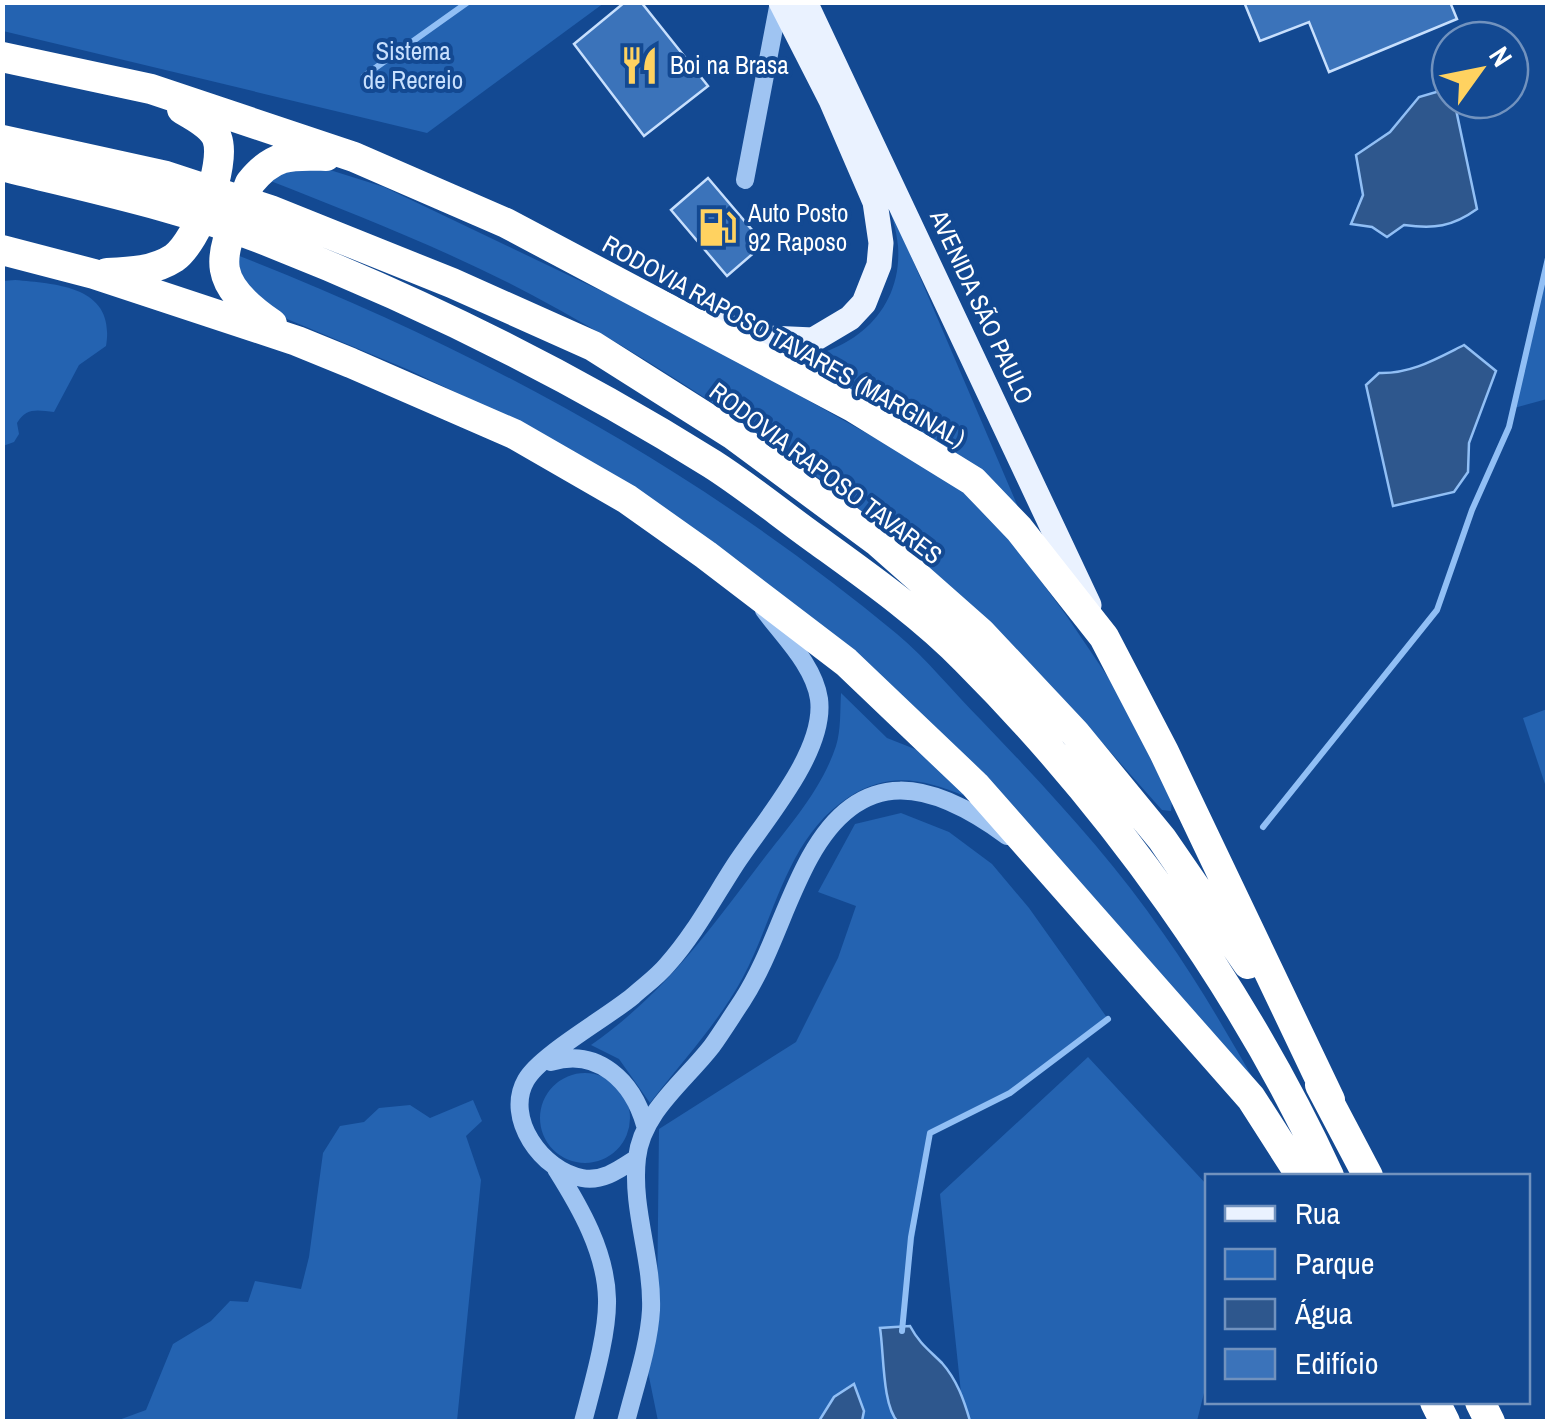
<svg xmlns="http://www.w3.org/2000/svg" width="1550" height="1424" font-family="'Archivo Narrow',sans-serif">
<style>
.green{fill:#2463b1}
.water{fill:#2e578d;stroke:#91bff5;stroke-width:2.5}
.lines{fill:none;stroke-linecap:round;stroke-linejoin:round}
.stream{stroke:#91bff5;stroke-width:6}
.building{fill:#3b73ba;stroke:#c7dffd;stroke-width:2.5}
.minor{stroke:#9fc4f2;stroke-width:18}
.major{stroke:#eaf2ff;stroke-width:25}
.highway{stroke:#fff;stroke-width:30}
.labels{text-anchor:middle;stroke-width:8;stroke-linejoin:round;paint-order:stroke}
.park-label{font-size:25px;fill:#c7dffd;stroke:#134992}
.poi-label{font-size:25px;fill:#fff;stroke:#134992;text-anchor:start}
.street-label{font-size:25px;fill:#fff;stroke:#134992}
</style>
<rect width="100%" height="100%" fill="#134992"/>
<path class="green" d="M3 2H604V3L427 133 3 31Z
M803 3 1021 514 781 359C844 359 903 316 898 246 895 211 876 177 863 145 843 97 823 50 803 3Z
M281 169 330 170 384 187 681 329 950 480 1000 526 1066 615 1112 683 1172 801 1171 811 1162 810C1101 742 1042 672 976 610 846 488 689 379 532 295 447 250 357 215 268 180Z
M237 255C477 349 697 468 897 634 927 659 953 692 981 720 1045 787 1110 856 1163 933 1198 982 1228 1035 1258 1087L864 664 739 561 632 488 526 426 409 370 256 306 246 293Z
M1547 261V399L1514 408Z
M15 280C59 284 116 287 106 346L79 365 54 412C38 410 26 407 17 423L19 434 14 442 3 446V281Z
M841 693 887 738 935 757 965 796C923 779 889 771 849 797 786 838 776 916 742 979 718 1023 681 1063 650 1103L619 1059 591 1045C665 993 708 932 762 861 789 826 822 789 836 746 841 730 840 710 841 693Z
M1547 709H1548L1547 790 1523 718Z
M901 813 949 832 992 864 1029 908 1108 1019 1010 1093 930 1134 901 1327 911 1421H658L647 1367 657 1310 659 1129 796 1042 838 958 856 906 818 892 855 824Z
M1088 1057 1207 1185 1208 1377 1197 1421H964L940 1194Z
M540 1118a45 45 0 1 1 90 0a45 45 0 1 1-90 0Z
M473 1100 482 1121 466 1136 481 1180 457 1421H116L146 1410 173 1344 211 1321 230 1301 248 1302 255 1281 301 1289 309 1257 323 1153 340 1126 364 1122 379 1108 410 1105 430 1118Z"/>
<path class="water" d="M1450 88V100H1454L1477 209C1452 227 1434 229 1404 225L1387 237 1372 227 1351 224 1363 195 1356 155 1390 132 1419 97Z
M1464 345 1496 371 1469 443 1468 472 1454 492 1393 506 1366 385 1379 373C1411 374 1436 359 1464 345Z
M910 1326C919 1343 929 1350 942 1363 957 1380 964 1400 970 1421L898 1422C882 1406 884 1352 880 1328Z
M854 1384 864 1411 862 1421H819L834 1397Z"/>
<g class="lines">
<path class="stream" d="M364 76 468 2
M1263 827 1437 610 1472 510 1509 427 1548 258
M902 1331 911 1237 930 1133 1010 1093 1108 1019"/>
</g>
<path class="building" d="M625 2H641L708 86 644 136 574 44Z
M1244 2H1450L1457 19 1329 72 1309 22 1260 41Z
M708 178 764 244 727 276 671 210Z"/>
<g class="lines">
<path class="minor" d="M745 180 779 2
M551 1062C598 1047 633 1082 645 1125
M637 1158C620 1169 603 1182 582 1178 542 1171 504 1118 526 1080 540 1055 608 1017 633 996 644 986 657 977 667 965 694 935 713 899 735 865 763 822 826 752 819 699 814 665 783 636 764 610
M556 1169C580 1207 606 1252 607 1299 608 1334 592 1387 583 1422
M626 1422C635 1386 649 1346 651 1310 653 1259 631 1209 637 1158 642 1112 685 1081 712 1046 722 1032 732 1016 742 1001 771 956 784 904 810 857 862 763 932 781 1007 836"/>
<path class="major" d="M805 2 1089 605
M710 322 769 338 813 340 850 318 864 303 879 265 881 243 875 202 831 100 781 2"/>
<path class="highway" d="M2 57 151 89 354 157 506 223 853 407 973 481 1019 529 1104 637 1164 752 1330 1100
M2 140 166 176 270 210 452 283 593 346 732 434 878 542 981 633 1075 733 1162 839 1248 964
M2 166C89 188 178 206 262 239 418 300 570 375 712 464 748 487 782 515 817 540 868 577 922 615 966 660 1112 806 1243 989 1329 1176
M2 250 94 274 297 341 351 363 514 434 627 499 706 555 846 662 975 785 1251 1098 1301 1176
M107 273C131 272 154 271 174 258 197 242 227 165 217 138 211 124 194 117 182 109
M272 324C200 275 224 252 250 183 274 153 291 155 326 156
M1320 1085 1368 1176
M1435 1402 1445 1422
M1480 1402 1490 1422"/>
</g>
<defs>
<symbol id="restaurant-bare" viewBox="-9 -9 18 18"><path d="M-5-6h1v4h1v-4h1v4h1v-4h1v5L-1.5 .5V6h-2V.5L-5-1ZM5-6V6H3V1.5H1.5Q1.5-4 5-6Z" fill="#ffd260" stroke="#134992" stroke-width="2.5" paint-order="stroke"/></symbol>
<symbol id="fuel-bare" viewBox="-9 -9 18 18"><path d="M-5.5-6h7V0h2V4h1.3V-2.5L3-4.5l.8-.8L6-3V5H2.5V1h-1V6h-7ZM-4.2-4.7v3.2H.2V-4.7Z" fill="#ffd260" stroke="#134992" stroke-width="2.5" paint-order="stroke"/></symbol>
</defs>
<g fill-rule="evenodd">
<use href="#restaurant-bare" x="612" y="38" width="55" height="55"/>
<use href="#fuel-bare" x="690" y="200" width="55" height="55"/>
</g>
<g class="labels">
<g class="park-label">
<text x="413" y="60">Sistema<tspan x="413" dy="29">de Recreio</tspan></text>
</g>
<g class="poi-label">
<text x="670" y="74">Boi na Brasa</text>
<text x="748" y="222">Auto Posto<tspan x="748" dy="29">92 Raposo</tspan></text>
</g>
<g class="street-label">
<text transform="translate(982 307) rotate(65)" y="9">AVENIDA SÃO PAULO</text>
<text transform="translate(784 341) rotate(29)" y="9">RODOVIA RAPOSO TAVARES (MARGINAL)</text>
<text transform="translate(826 473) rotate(37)" y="9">RODOVIA RAPOSO TAVARES</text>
</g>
</g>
<rect width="1550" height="1424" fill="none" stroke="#ffffff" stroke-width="10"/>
<rect x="1205" y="1174" width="325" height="230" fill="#134992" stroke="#7192be" stroke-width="2.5"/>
<rect x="1225" y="1206" width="50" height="15" fill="#eaf2ff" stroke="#7192be" stroke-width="2.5"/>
<text x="1295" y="1224" font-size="30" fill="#ffffff">Rua</text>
<rect x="1225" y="1249" width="50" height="30" fill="#2463b1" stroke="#7192be" stroke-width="2.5"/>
<text x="1295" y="1274" font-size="30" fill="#ffffff">Parque</text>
<rect x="1225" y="1299" width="50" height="30" fill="#2e578d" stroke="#7192be" stroke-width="2.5"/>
<text x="1295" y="1324" font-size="30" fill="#ffffff">Água</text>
<rect x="1225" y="1349" width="50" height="30" fill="#3b73ba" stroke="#7192be" stroke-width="2.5"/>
<text x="1295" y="1374" font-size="30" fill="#ffffff">Edifício</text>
<g transform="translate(1480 70) rotate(57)"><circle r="48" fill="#134992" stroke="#7192be" stroke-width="2.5"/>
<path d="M0-8L18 38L0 25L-18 38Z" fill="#ffd260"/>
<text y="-15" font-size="28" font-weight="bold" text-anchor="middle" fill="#ffffff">N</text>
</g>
</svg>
